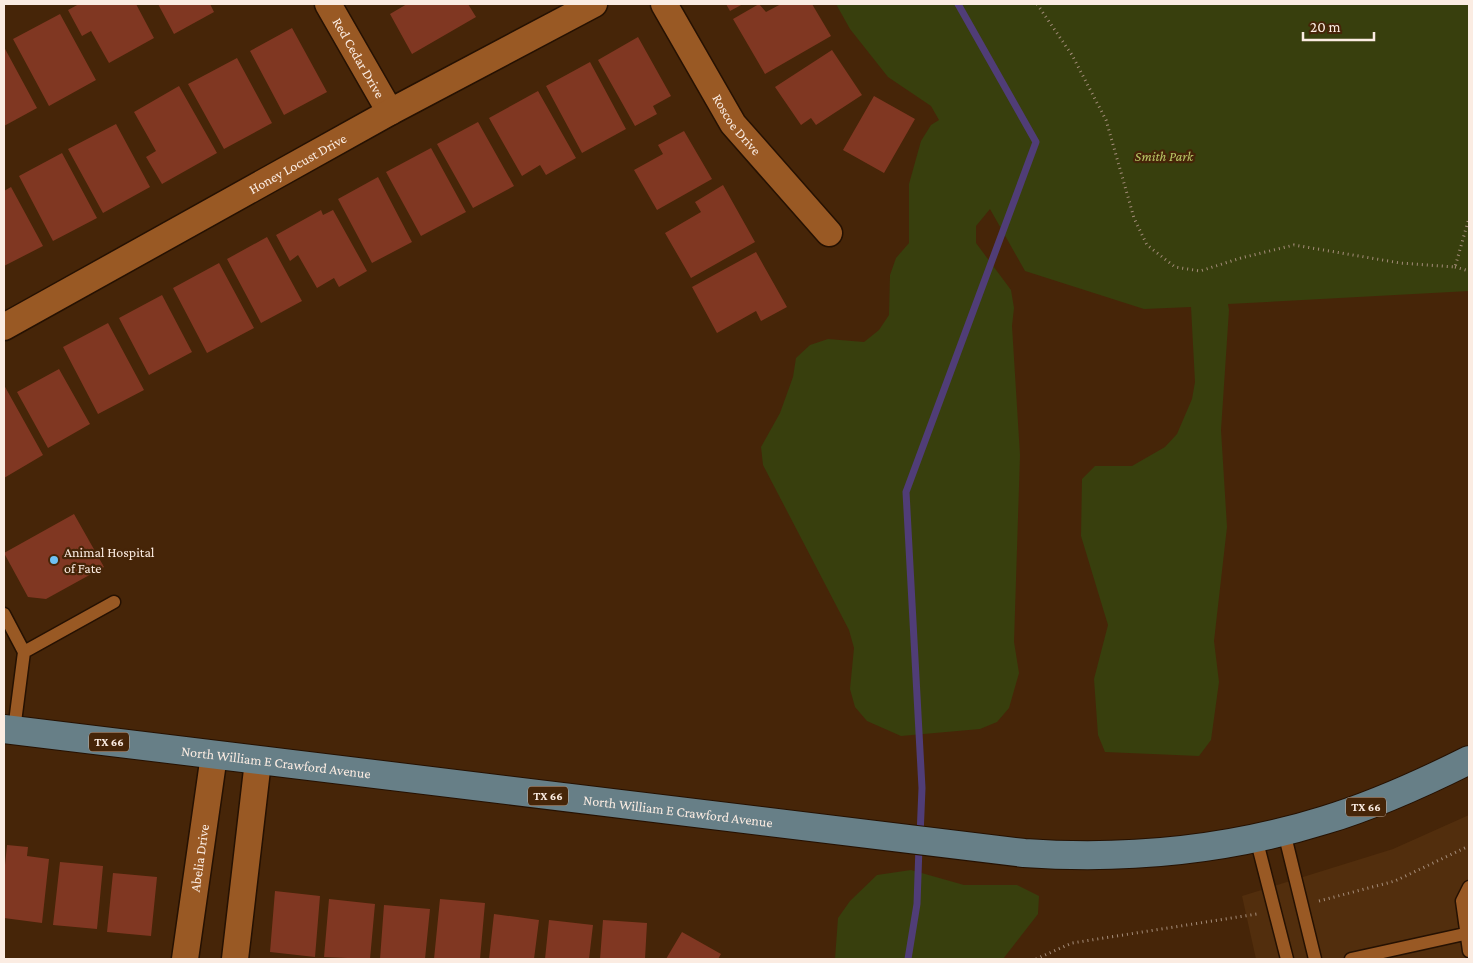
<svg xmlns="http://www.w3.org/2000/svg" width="1473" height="963" font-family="'Crimson Pro',serif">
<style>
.built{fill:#522e0d}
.green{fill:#383f0d}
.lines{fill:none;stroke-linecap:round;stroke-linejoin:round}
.stream{stroke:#503d77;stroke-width:7}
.building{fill:#803722}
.lane-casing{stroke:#251102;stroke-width:15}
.street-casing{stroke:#251102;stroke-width:29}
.primary-casing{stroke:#251102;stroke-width:30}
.path{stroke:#a58d7a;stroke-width:3;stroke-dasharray:1 4;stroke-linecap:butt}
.lane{stroke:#995924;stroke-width:12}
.street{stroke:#995924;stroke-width:26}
.primary{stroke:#677f87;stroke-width:28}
.poi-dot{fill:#6fc2f4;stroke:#462508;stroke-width:2}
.labels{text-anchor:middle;stroke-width:4.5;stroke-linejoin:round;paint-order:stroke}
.shield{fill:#462508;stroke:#c5b0a1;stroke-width:1}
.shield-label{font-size:12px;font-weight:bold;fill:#fbece2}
.street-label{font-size:14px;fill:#fbece2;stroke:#462508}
.park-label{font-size:14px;font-style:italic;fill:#bac967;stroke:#462508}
.poi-label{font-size:14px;fill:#fbece2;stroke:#462508;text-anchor:start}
</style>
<rect width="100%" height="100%" fill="#462508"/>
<path class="built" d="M1469 815V959H1256L1242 896 1393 849Z"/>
<path class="green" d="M836 4H1469V291L1228 304 1229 310 1221 430 1227 527 1214 641 1219 682 1211 740 1199 756 1105 752 1098 735 1094 679 1108 625 1081 536 1082 479 1095 466H1132L1165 447 1177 434 1192 399 1195 382 1191 307 1144 309 1025 271 990 209 976 226V243L1011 290 1014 308 1012 326 1020 455 1014 642 1019 673 1009 708 997 722 980 729 901 736 867 721 855 707 850 689 854 648 849 630 763 465 761 447 780 413 793 377 796 358 810 345 828 339 864 342 879 330 889 315 890 275 896 258 909 243V184L921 141 931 125 939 120 931 106 888 77 850 29Z
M911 870 964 885H1017L1039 896 1038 914 1003 959H835L838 918 850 901 877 875Z"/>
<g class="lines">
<path class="stream" d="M920 836 922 788 906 492 1036 142 958 4
M908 959 917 904 919 847"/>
</g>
<path class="building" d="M79 4H136L154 38 109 63 91 31 82 36 68 10Z
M158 4H210L214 12 174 34Z
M407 4H468L476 17 412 54 390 14Z
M726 4H743L730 11Z
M759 4 766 12 781 4H812L831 36 765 74 733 19Z
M60 14 96 80 49 106 13 39Z
M292 28 327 92 284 115 250 51Z
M638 37 671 96 653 106 657 114 635 126 598 60Z
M4 47 37 108 4 126Z
M832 50 862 95 816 125 811 118 801 125 775 87Z
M237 58 272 123 224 149 188 84Z
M590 62 626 129 582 153 546 86Z
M179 86 217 153 162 184 146 157 156 151 134 112Z
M538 91 576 158 546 175 540 165 522 176 489 118Z
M874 96 915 119 884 173 843 150Z
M478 122 514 186 473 208 437 144Z
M116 124 150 187 103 213 68 149Z
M684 131 712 179 657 210 634 170 663 154 658 145Z
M431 148 466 212 421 236 386 172Z
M62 153 97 218 53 241 19 176Z
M378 177 412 242 372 263 338 199Z
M723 185 755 242 691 278 665 233 701 212 695 202Z
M11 187 43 246 4 266V191Z
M321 210 323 215 333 210 367 271 339 287 334 278 317 288 298 255 290 261 276 235Z
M267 237 302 301 261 323 227 259Z
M756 252 787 307 761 321 756 311 717 333 692 287Z
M219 263 254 328 207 353 173 288Z
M162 295 192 352 149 375 119 318Z
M108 323 144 390 98 414 63 347Z
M59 369 90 424 48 448 17 392Z
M4 385 43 455 4 478Z
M74 514 104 567 46 599 28 597 4 553Z
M7 845 28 847 27 856 49 859 42 923 4 918V875Z
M60 862 103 866 97 929 53 925Z
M113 873 157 877 151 936 107 932Z
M275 891 320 896 315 957 270 952Z
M329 899 375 904 370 959 324 957Z
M440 899 485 903 480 959H434Z
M384 905 430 909 425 959H380Z
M494 914 539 920 534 959H489Z
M549 920 593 925 589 959H545Z
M603 920 647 923 645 959H600Z
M682 932 721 954 718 959H666Z"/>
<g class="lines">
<defs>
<path id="lane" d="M4 614 24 652
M14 730 24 652 114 602
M1284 832 1315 959
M1256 838 1287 959
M1469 887 1462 901 1469 951
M1351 959 1469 933"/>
<g id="street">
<path id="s1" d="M328 4 390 112"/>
<path id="s2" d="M664 4 733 124 829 233"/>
<path id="s3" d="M4 327 390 112 594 4"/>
<path id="s4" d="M185 959 214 755"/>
<path d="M235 959 258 761"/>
</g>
<g id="primary">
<path id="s5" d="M4 729 1024 853C1125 860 1229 850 1325 820 1375 805 1423 783 1469 760"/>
</g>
</defs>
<use href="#lane" class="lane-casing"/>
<use href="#street" class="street-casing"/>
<use href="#primary" class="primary-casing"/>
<path class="path" d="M1037 4 1072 55 1106 120 1134 218 1147 245 1175 267 1200 271 1241 258 1294 245 1400 263 1455 267 1469 218
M1455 267 1469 271
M1319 901 1395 881 1469 846
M1036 959 1072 943 1257 914"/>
<use href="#lane" class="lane"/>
<use href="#street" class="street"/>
<use href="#primary" class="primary"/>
</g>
<circle class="poi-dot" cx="54" cy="560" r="5"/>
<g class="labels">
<g class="shield">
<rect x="89" y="732.5" width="40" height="19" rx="4"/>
<rect x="528" y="786.5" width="40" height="19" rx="4"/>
<rect x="1346" y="797.5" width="40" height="19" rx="4"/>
</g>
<g class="shield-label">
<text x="109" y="746">TX 66</text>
<text x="548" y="800">TX 66</text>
<text x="1366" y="811">TX 66</text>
</g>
<g class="street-label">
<text dy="5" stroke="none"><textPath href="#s1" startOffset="62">Red Cedar Drive</textPath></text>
<text dy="5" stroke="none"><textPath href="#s2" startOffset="141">Roscoe Drive</textPath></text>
<text dy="5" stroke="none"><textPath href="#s3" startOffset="336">Honey Locust Drive</textPath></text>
<text dy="5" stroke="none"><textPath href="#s5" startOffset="274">North William E Crawford Avenue</textPath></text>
<text dy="5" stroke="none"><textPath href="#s5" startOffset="679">North William E Crawford Avenue</textPath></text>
<text dy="5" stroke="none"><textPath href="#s4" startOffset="102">Abelia Drive</textPath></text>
</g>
<g class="park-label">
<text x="1164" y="161">Smith Park</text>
</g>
<g class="poi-label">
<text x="64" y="557">Animal Hospital<tspan x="64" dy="16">of Fate</tspan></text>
</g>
</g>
<rect width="1473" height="963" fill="none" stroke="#fbece2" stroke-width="10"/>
<path d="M1303 32v8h71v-8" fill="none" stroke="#fbece2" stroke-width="2.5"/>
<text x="1310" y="32" font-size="15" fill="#fbece2" stroke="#462508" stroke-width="4" paint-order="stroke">20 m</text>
</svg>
